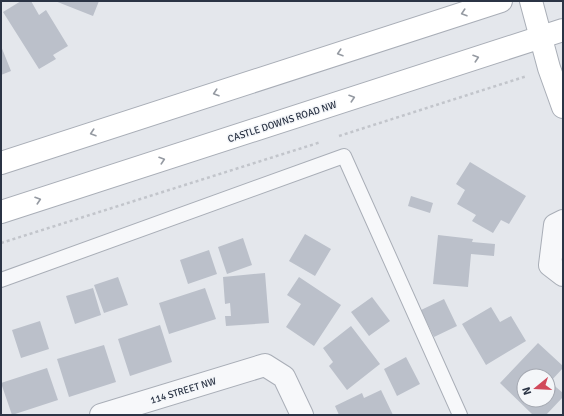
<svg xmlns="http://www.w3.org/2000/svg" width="564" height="416" font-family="Signika,sans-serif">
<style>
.building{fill:#bbc0ca;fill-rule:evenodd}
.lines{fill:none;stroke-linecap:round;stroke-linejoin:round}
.lane-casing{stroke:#a9aeb7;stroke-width:16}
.street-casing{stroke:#a9aeb7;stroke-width:24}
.secondary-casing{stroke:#a9aeb7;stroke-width:24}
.path{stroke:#c2c5cb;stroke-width:2.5;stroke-dasharray:3 3;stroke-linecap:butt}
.lane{stroke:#f7f8fa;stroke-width:14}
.street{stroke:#f7f8fa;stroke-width:22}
.secondary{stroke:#fff;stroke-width:22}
.oneway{stroke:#959aa2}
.labels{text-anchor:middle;stroke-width:3;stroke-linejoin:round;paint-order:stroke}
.street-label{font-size:10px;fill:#2b3445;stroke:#f4f6f9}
</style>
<rect width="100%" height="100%" fill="#e4e7ec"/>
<path class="building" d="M21 1H31L39 15 46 10 68 46 53 55 56 59 39 69 3 12Z
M55 1H99L93 16Z
M1 46 11 71 1 75Z
M470 162 526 196 509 224 501 220 493 233 472 221 476 215 457 204 465 190 456 184Z
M411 196 433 203 430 213 408 206Z
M305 234 331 249 315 276 289 261Z
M438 235 473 239 472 242 495 244 494 256 471 254 468 287 433 284Z
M243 238 252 265 227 274 218 247Z
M209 250 217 274 188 284 180 260Z
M265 273 269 323 226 326 225 316H231L230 303 225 304 223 277Z
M118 277 128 305 104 313 94 285Z
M299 277 341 305 314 346 286 327 301 304 287 295Z
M93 288 101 315 75 324 66 296Z
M205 288 216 319 169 334 159 303Z
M372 297 390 321 369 336 351 312Z
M444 299 457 326 434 337 421 310Z
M491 307 500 322 511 316 526 341 486 365 462 324Z
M40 321 49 349 21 358 12 330Z
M160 325 172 362 130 376 118 339Z
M351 326 380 364 347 390 329 366 333 362 323 348Z
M538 343 563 366V368L550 382 563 393V397L546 415H533L500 383ZM524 376H548V400H524Z
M104 345 116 382 69 397 57 359Z
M406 357 420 384 397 396 384 369Z
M47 368 58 400 12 415 1 383Z
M381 390 393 415H339L335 406 362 393 364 398Z"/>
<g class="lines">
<defs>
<path id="lane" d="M1 280 344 156 460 415"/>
<path id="street" d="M563 221 555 225 550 265 563 275
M101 415 265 365 284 377 302 415"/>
<path id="secondary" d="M531 1 549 68 563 107
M1 163 501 1
M1 212 563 30"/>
</defs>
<use href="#lane" class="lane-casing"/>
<use href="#street" class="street-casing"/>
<use href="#secondary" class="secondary-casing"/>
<path class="path" d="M339 136 527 76
M1 243 321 142"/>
<use href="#lane" class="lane"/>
<use href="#street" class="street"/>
<use href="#secondary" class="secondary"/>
</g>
<defs><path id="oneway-chevron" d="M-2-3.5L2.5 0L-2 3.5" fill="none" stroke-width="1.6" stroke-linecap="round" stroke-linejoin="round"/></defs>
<g class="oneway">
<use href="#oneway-chevron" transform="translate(464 13) rotate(162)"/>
<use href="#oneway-chevron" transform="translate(340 53) rotate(162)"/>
<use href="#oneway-chevron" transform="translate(476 58) rotate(-18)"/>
<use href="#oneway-chevron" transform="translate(216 93) rotate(162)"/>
<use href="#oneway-chevron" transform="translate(352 98) rotate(-18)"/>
<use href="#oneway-chevron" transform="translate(93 133) rotate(162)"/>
<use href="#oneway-chevron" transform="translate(162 160) rotate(-18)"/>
<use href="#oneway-chevron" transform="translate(38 200) rotate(-18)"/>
</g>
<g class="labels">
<g class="street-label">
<text transform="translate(282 121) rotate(-18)" y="4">CASTLE DOWNS ROAD NW</text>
<text transform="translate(183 390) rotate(-17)" y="4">114 STREET NW</text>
</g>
</g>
<rect width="564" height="416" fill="none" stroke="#2b3445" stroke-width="4"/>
<g transform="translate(536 388) rotate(252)"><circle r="19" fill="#f4f6f9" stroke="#a4a8b1"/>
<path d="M0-3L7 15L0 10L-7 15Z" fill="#d1495b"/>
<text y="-6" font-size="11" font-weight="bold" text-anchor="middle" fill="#2b3445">N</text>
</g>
</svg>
